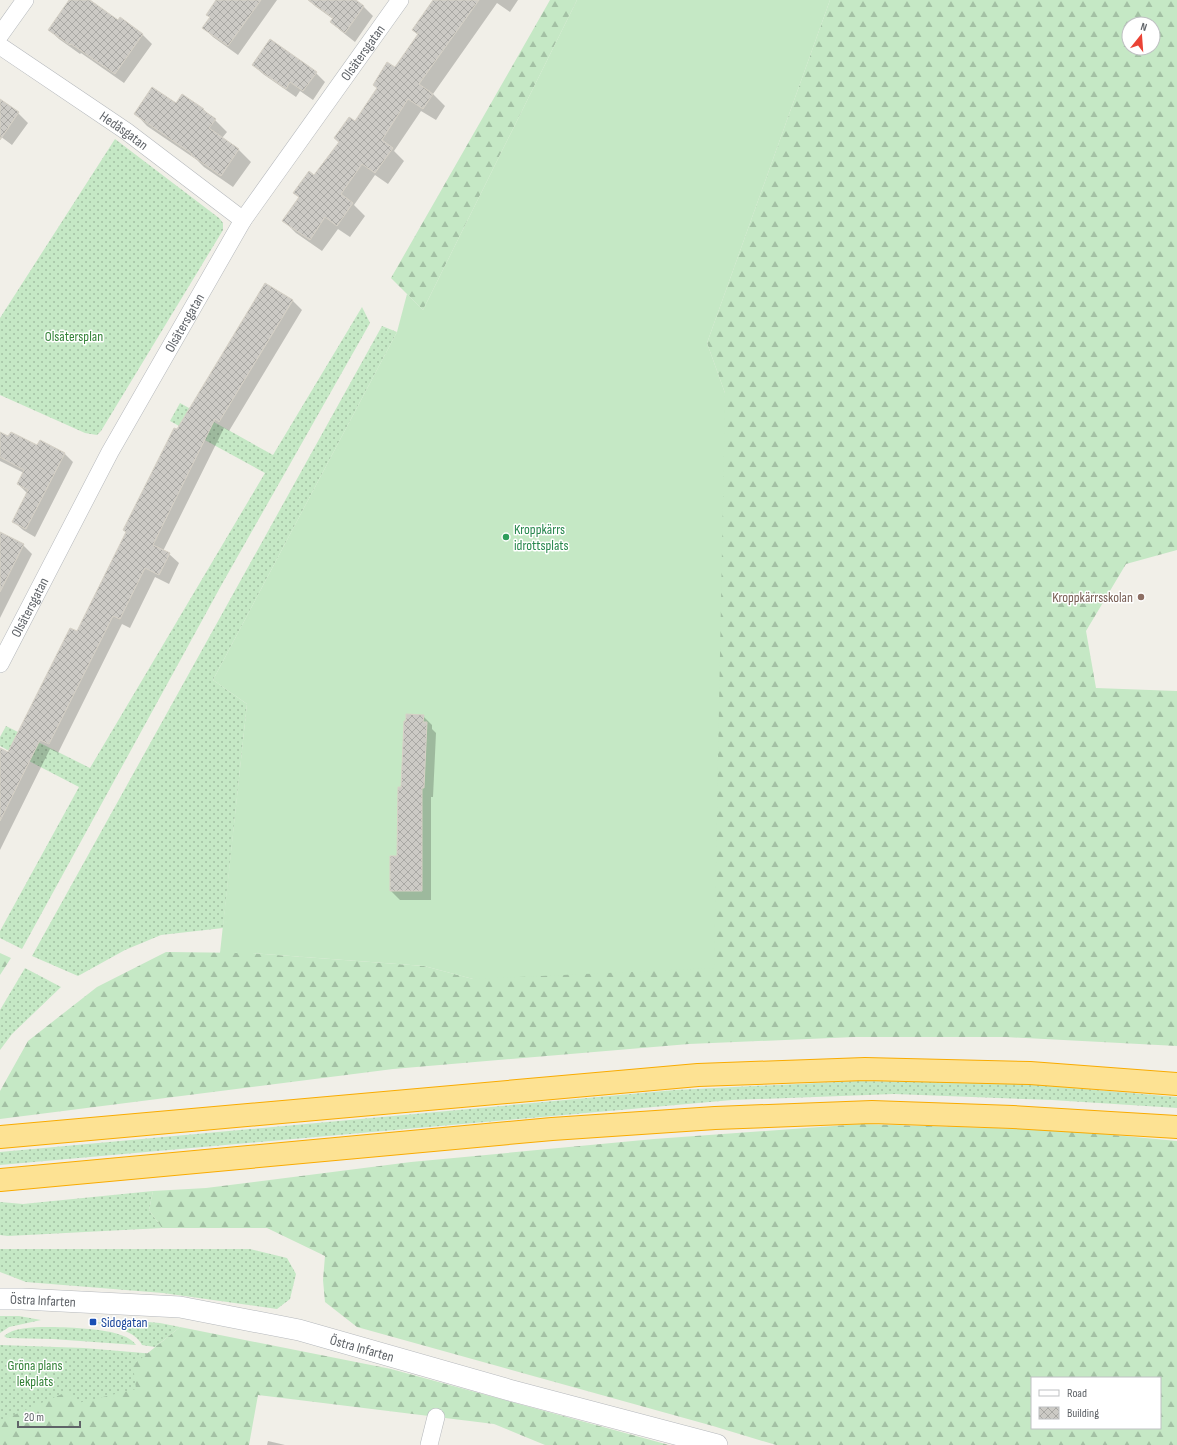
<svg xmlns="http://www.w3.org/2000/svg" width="1177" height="1445" font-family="'Sofia Sans Condensed',sans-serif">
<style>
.grass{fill:url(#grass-dots)}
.forest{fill:url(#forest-firs);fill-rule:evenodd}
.garden{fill:#c5e8c5}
.shadow{fill:#0003}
.building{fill:url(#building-cross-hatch);stroke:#d6d1c6}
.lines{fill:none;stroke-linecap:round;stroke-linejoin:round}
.minor-casing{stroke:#b5b8bc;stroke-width:18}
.tertiary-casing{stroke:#b5b8bc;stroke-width:22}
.motorway-casing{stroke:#f9ab00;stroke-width:24}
.minor{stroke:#fff;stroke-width:17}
.tertiary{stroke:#fff;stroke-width:21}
.motorway{stroke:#fde293;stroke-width:22}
.leisure-dot{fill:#2e9e5b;stroke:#fff;stroke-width:1.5}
.education-dot{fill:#8d6e63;stroke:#fff;stroke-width:1.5}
.transit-dot{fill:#1a4fb4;stroke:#fff;stroke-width:1.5}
.labels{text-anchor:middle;stroke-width:3;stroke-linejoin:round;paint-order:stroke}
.street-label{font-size:14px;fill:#5f6368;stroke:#fff}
.park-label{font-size:14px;fill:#348238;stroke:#fff}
.leisure-label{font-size:14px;fill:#27864d;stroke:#fff;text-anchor:start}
.education-label{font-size:14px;fill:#785e54;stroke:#fff;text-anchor:end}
.transit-label{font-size:14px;fill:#164399;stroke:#fff;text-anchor:start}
</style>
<defs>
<pattern id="grass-dots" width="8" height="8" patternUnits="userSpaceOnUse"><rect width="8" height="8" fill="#c5e8c5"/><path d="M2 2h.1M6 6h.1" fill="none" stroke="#a3c0a4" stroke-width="1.8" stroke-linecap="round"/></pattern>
<pattern id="forest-firs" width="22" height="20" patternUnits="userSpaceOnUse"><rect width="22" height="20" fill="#c5e8c5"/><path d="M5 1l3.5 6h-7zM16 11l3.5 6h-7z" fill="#a3c0a4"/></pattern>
<pattern id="building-cross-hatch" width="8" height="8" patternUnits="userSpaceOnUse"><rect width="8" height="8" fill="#cccac5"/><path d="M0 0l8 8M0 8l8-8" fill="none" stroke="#a9a8a4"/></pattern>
</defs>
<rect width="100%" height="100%" fill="#f1efe8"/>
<path class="grass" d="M115 139 219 218 223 223V230L101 431 97 435 85 433 0 395V318Z
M362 307 370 323 222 584 22 949 0 938V931L79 787 0 746V737L6 726 90 768 265 473 170 421 180 403 273 455Z
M382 326 397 332 213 680 247 704 223 928 161 935 125 950 78 976 32 956Z
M25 968 61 987 12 1034 0 1050V1010Z
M857 1081 1017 1083 1177 1097V1108L1052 1100 894 1094 732 1100 0 1165V1152L675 1090Z
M153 1191 149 1210 162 1228 8 1236 0 1235V1202L23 1204Z
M0 1249H250L287 1258 296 1274 290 1299 277 1309 163 1293 26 1282 0 1272Z
M0 1316H19L41 1320 9 1327 0 1333Z
M113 1319 160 1323 180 1327 155 1347 142 1345C135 1330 111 1327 97 1323Z
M55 1327C73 1328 126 1328 136 1345L52 1339 7 1338 4 1336C15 1326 40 1327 55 1327Z
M0 1345 84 1348 167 1355 249 1374 0 1445Z"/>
<path class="forest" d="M550 0H577L423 310 391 278Z
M830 0H1177V550L1126 564 1086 631 1096 688 1177 691V1046L1006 1037H854L689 1044 393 1069 0 1119V1091L28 1041 97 987 166 952 252 953 424 966 473 979 725 393 707 343ZM1129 24H1153V48H1129Z
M0 953 11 958 0 975Z
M861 1124 1061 1130 1177 1141V1445H776L713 1426 357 1327 325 1302 323 1280 325 1256 267 1228H162L149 1210 153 1191 206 1188 411 1162 654 1139ZM1032 1378H1160V1428H1032Z
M180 1327 391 1369 669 1445H545L494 1424 258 1395 249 1445H0V1421L69 1391 78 1403 136 1389 133 1365Z"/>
<path class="garden" d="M577 0H830L707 343 725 393 714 968 473 979 424 966 252 953H220L247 704 213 680 397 332 407 294 423 310Z"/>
<path class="shadow" d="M70 0H88L118 21 142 34 152 44 124 83 81 53 80 54 59 39 49 30Z
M223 0H277L238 55 213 37 204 28 211 18 207 15Z
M308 0H354L364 7 373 16 355 42 341 31 331 22 333 19 315 6Z
M442 0H518L510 12 497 3 433 94 445 106 436 120 421 111 394 151 404 161 388 184 375 175 354 205 365 216 350 237 338 229 322 251 296 233 284 221 300 198 295 193 315 177 339 143 335 138 355 123 378 89 374 85 395 68 418 35 413 30Z
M253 65 316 73 325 82 313 100 300 91 296 97 263 74Z
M182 95 204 110 215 120 227 132 222 138 239 150 251 162 233 187 204 167 197 160 147 126 135 113 176 105Z
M0 101 18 113 28 123 12 145 0 136Z
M265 285 293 301 302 310 229 431 224 428 163 551 169 554 179 563 169 584 155 577 130 628 122 624 58 753 50 749 0 850V750L9 753 78 633 177 431Z
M0 433 38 447 64 453 73 462 35 537 23 530 14 522 27 493 18 484 24 473 0 461Z
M0 533 23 545 32 554 0 618Z
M423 716 432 725V729L436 733 433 797H431V900H400L391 891Z
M268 1441 285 1445H267Z"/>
<path class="building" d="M69 0H90L118 20 120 17 143 34 115 74 71 44 70 45 48 30Z
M216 0H261L228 46 202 28 210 17 206 15Z
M308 0H356L364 6 345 33 330 22 333 18Z
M433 0H479L419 84 433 94 423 109 408 99 382 140 393 148 375 173 362 164 341 194 353 203 337 226 325 217 310 240 282 221 299 197 293 193 309 171 314 175 339 142 334 138 349 117 355 121 377 88 373 85 387 62 395 67 418 34 412 30Z
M270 39 317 72 303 91 290 82 286 89 252 65Z
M152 87 176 103 182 94 204 109 203 110 216 119 209 128 239 149 221 176 191 155 192 154 134 114Z
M0 99 19 112 0 140Z
M265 283 293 300 219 422 215 419 153 545 170 553 159 575 145 568 120 619 113 616 49 744 40 740 0 821V748L8 752 70 628 77 631 126 532 123 530 174 428 177 429Z
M0 432 8 436 11 432 37 445 40 440 65 453 26 529 12 522 28 490 17 484 24 470 0 457Z
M0 532 24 544 0 592Z
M406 714 424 715 423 722H427L424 788H422V891H390V856H397L398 787H401L404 721H406Z"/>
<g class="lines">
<defs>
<g id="minor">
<path d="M0 35 25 0"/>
<path id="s1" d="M0 46 126 131 243 220"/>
<path id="s2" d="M0 664 110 452 243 220 400 0"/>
<path d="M429 1445 436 1417"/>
</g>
<g id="tertiary">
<path id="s3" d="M0 1299H22L180 1307 299 1330 509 1390 717 1445"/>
</g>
<path id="motorway" d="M0 1137 698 1075 865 1069 1030 1073 1177 1084
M0 1180 552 1129 715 1118 872 1112 1013 1117 1177 1127"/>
</defs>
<use href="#minor" class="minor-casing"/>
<use href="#tertiary" class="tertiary-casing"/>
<use href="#motorway" class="motorway-casing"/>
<use href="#minor" class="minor"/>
<use href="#tertiary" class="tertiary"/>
<use href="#motorway" class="motorway"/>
</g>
<circle class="leisure-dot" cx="506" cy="537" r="4"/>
<circle class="education-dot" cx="1141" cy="597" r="4"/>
<rect class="transit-dot" x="89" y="1318" width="8" height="8" rx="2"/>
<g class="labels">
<g class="street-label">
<text dy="5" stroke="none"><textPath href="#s2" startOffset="712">Olsätersgatan</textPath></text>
<text dy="5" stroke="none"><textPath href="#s1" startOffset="150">Hedåsgatan</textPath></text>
<text dy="5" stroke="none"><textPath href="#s2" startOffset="388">Olsätersgatan</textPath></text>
<text dy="5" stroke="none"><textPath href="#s2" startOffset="64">Olsätersgatan</textPath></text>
<text dy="5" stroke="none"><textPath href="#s3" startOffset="43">Östra Infarten</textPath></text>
<text dy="5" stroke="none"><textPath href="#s3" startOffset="367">Östra Infarten</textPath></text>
</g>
<g class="park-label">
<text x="74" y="341">Olsätersplan</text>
<text x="35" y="1370">Gröna plans<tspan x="35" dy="16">lekplats</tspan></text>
</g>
<g class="leisure-label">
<text x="514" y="534">Kroppkärrs<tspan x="514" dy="16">idrottsplats</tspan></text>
</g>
<g class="education-label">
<text x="1133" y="602">Kroppkärrsskolan</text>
</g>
<g class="transit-label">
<text x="101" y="1327">Sidogatan</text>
</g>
</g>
<rect x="1031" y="1377" width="130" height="52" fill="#ffffff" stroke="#bfc1c3"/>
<rect x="1039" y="1390" width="20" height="6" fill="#ffffff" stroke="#bfc1c3"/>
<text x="1067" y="1397" font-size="12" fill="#5f6368">Road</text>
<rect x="1039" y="1407" width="20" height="12" fill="url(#building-cross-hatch)" stroke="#bfc1c3"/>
<text x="1067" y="1417" font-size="12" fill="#5f6368">Building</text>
<g transform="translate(1141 36) rotate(17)"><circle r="19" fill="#ffffff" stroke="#bfc1c3"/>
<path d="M0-3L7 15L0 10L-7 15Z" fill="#ea4335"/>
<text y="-6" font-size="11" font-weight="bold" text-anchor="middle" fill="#5f6368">N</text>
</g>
<path d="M18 1421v6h62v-6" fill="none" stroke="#5f6368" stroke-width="2"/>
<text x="24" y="1421" font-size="12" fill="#5f6368" stroke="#ffffff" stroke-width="3" paint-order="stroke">20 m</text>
</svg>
